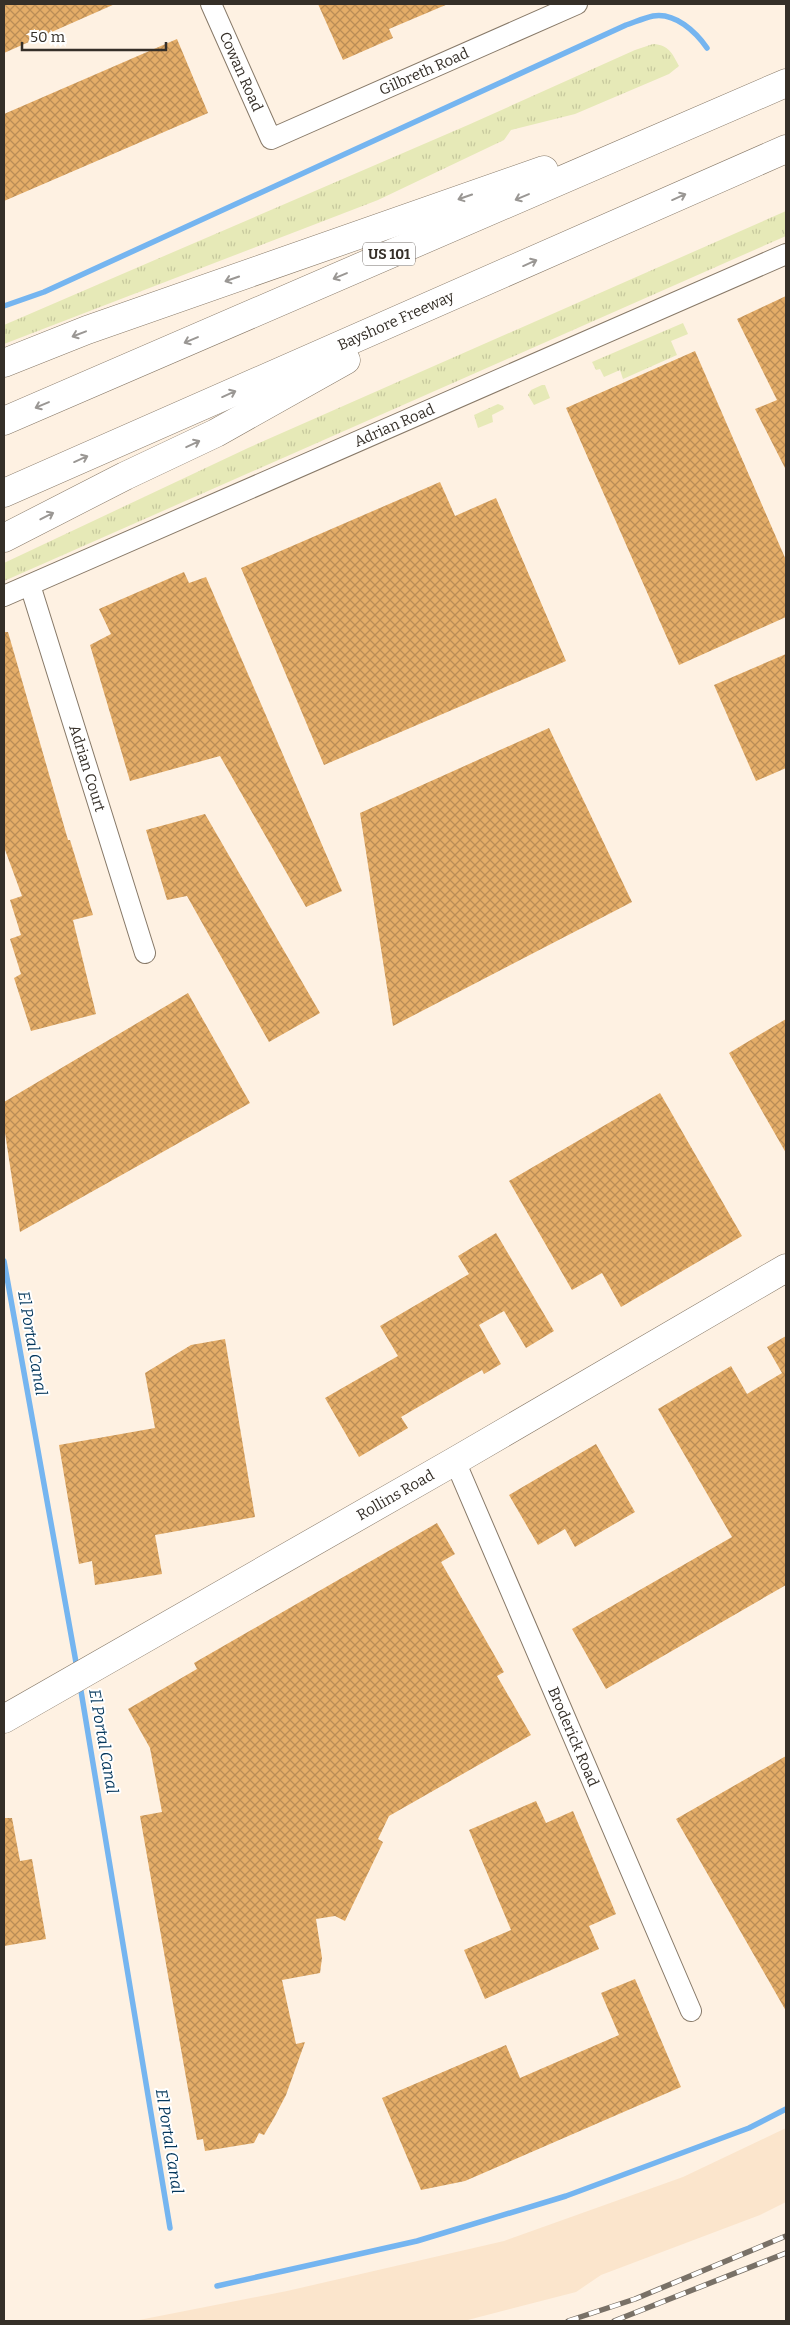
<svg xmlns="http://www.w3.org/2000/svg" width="790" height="2325" font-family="Bitter,serif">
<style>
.built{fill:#fbe5cc}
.grass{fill:url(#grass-tufts)}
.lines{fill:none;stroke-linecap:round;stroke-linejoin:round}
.stream{stroke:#75b5f0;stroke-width:5.5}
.building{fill:url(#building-cross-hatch)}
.minor-casing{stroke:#877968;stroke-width:22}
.secondary-casing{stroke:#877968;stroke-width:29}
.motorway-casing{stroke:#877968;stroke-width:29}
.minor{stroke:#fff;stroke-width:20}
.secondary{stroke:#fff;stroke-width:28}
.motorway{stroke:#fff;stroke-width:28}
.rail-casing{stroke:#797167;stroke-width:5.5}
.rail{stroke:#fff;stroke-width:4;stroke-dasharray:11;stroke-linecap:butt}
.oneway{stroke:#9a9794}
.labels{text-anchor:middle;stroke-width:4;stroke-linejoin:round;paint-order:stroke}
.shield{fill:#fff;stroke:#726d68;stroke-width:1}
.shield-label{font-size:14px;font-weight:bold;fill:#352f28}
.street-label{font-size:15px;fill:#352f28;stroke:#fff}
.water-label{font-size:16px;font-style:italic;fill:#04375c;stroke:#fff}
</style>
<defs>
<pattern id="grass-tufts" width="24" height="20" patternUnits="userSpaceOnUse" patternTransform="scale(1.25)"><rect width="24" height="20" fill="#e6e9b7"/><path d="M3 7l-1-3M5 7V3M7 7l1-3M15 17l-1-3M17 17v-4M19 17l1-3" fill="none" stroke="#c6c89d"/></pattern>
<pattern id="building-cross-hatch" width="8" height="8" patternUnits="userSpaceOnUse" patternTransform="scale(1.25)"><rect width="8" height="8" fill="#e4ad68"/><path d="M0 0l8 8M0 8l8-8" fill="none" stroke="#ba8d56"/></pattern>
</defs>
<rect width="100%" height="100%" fill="#fef1e2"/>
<path class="built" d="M786 2128V2202L760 2215 601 2275 576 2292 464 2321H134L287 2291 504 2241 683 2177Z"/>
<path class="grass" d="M653 44C669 45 672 53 679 66L669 74 575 114 511 130 504 140 378 200 4 344V325L468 125 635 50Z
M786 211V236L4 581V563L248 448Z
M683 323 688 334 671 341 677 355 623 379 620 370 604 377 600 369 596 370 592 362Z
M542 385H545L550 398 534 405 528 395 531 390Z
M498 404 503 406 504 409 492 415 493 422 478 428 474 415Z"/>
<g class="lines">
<path class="stream" d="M4 306 44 292 626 25C635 22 644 18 653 16 675 12 696 32 707 48
M4 1261 77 1668
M80 1685 170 2228
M217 2286 417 2241 566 2196 749 2128 786 2109"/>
</g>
<path class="building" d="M4 4H115L4 53Z
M318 4H448L389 29 393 38 343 60Z
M177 39 208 113 4 201V114Z
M786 296V470L755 409 777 400 737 319Z
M695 351 786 560V617L679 665 566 408Z
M440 482 455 516 496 498 566 661 324 765 241 568Z
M184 572 189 583 206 577 342 891 306 907 220 756 130 781 90 645 111 634 99 609Z
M4 632H8L68 840H70L93 915 73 920 96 1014 31 1031 14 978 21 974 10 939 21 935 10 900 22 896 4 847Z
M786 654V768L756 781 714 685Z
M549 728 632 902 393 1026 360 813Z
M205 814 320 1013 269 1042 187 896 167 900 146 830Z
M188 993 250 1103 20 1232 4 1126V1102Z
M786 1019V1153L729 1053Z
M660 1093 742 1236 621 1307 602 1273 572 1290 509 1181Z
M496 1233 554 1331 526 1348 504 1311 479 1325 501 1364 484 1374 482 1370 401 1417 408 1428 359 1457 325 1398 398 1356 380 1326 469 1274 458 1256Z
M786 1336V1585L606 1689 572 1629 732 1537 658 1409 731 1366 747 1394 782 1373 767 1347Z
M225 1339 255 1517 155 1535 162 1574 95 1585 92 1561 79 1564 59 1445 155 1428 145 1373 191 1345Z
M596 1444 635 1512 575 1547 565 1529 538 1545 509 1495Z
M437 1523 455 1554 441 1562 504 1672 497 1676 531 1735 389 1816 378 1839 383 1842 345 1921 335 1916 316 1919 322 1958 320 1973 282 1980 296 2044 305 2042 286 2095 274 2118 264 2135 259 2133 254 2143 205 2151 203 2139 197 2140 140 1816 162 1812 150 1748 128 1709 197 1669 194 1663Z
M786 1756V2011L676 1819Z
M536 1801 546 1823 573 1811 616 1914 589 1926 599 1949 485 1999 464 1950 511 1930 469 1830Z
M4 1818H12L20 1861 32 1859 46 1939 4 1946Z
M635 1979 681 2087 465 2181 421 2190 382 2098 506 2045 520 2078 619 2035 601 1993Z"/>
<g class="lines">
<defs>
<g id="minor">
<path id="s1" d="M211 4 271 139 577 4"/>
<path id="s2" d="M30 585 145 953"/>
<path id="s3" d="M4 596 786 254"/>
<path id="s4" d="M455 1461 691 2011"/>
</g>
<g id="secondary">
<path id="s5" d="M4 1719 455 1461 786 1268"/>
</g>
<g id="motorway">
<path d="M4 363 87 330 544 170"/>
<path d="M4 421 786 83"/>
<path id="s6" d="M4 493 786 149"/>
<path d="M4 538 125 476 216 433 346 360"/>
</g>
</defs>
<use href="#minor" class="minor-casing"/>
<use href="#secondary" class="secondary-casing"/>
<use href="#motorway" class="motorway-casing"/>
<use href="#minor" class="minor"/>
<use href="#secondary" class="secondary"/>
<use href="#motorway" class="motorway"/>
<defs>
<path id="rail" d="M568 2321 635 2299 786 2236
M614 2321 786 2253"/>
</defs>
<use href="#rail" class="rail-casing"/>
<use href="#rail" class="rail"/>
</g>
<defs><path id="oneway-shaft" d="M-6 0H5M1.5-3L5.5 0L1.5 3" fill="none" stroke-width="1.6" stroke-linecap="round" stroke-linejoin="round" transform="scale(1.25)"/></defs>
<g class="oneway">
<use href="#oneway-shaft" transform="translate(465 197) rotate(161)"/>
<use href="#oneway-shaft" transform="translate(522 197) rotate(157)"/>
<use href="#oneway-shaft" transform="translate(679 197) rotate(-24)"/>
<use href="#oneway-shaft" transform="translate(530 263) rotate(-24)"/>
<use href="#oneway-shaft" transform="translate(340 276) rotate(157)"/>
<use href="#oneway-shaft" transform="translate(232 279) rotate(161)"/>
<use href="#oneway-shaft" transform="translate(79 334) rotate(159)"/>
<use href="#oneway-shaft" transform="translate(191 340) rotate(157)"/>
<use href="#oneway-shaft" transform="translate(229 394) rotate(-24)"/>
<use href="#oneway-shaft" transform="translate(42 405) rotate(157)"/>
<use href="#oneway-shaft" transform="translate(193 444) rotate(-25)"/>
<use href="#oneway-shaft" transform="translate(81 459) rotate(-24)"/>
<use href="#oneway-shaft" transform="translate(47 516) rotate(-27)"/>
</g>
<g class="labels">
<rect class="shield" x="363" y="242.5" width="52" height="23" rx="4"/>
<g class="shield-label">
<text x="389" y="259">US 101</text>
</g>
<g class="street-label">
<text dy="5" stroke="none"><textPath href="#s1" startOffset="74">Cowan Road</textPath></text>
<text dy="5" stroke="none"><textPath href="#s1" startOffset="315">Gilbreth Road</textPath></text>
<text dy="5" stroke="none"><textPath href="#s6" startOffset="428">Bayshore Freeway</textPath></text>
<text dy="5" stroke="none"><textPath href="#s3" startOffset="426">Adrian Road</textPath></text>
<text dy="5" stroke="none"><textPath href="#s2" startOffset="192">Adrian Court</textPath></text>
<text dy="5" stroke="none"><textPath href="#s5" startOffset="451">Rollins Road</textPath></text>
<text dy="5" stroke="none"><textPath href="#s4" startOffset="300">Broderick Road</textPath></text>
</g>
<g class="water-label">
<text transform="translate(33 1343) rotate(80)" y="6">El Portal Canal</text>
<text transform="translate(104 1741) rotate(80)" y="6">El Portal Canal</text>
<text transform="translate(170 2141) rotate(81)" y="6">El Portal Canal</text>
</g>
</g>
<rect width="790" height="2325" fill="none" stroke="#352f28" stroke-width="10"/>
<path d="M22 42v8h144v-8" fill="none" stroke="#352f28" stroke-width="2.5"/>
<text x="30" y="42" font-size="15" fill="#352f28" stroke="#ffffff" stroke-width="4" paint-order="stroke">50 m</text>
</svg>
